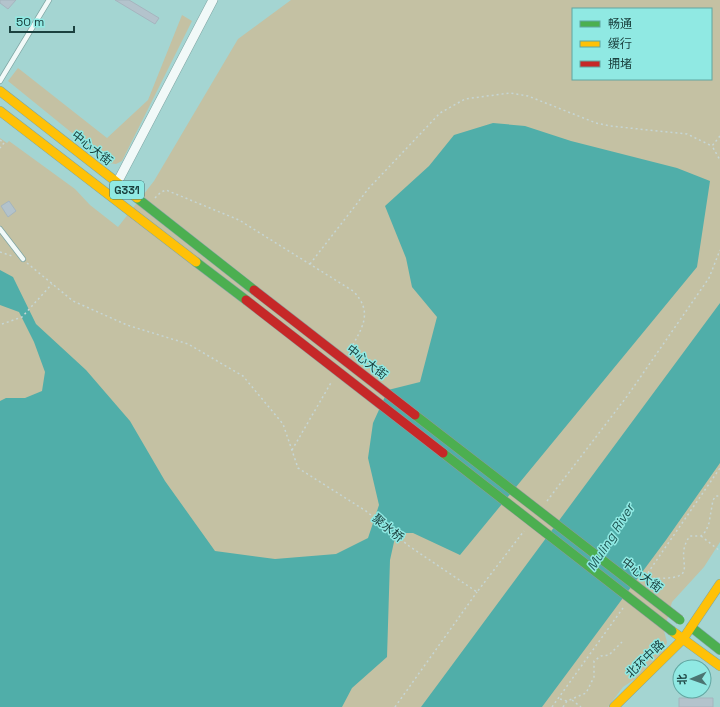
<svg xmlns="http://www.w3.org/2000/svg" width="720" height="707" font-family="'Space Grotesk','Noto Sans SC',sans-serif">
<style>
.green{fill:#c4c1a3;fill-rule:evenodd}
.water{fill:#50aea9}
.building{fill:#b3c3cc;stroke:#a5b5be}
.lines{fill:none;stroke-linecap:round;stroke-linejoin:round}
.lane-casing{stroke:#7ea5a3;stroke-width:6}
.street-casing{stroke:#7ea5a3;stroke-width:10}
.fast-casing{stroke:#7ea5a3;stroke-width:10}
.slow-casing{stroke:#7ea5a3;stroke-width:10}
.path{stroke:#c6d6d5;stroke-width:1.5;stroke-dasharray:2 3;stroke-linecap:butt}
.lane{stroke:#f1f9f8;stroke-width:4.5}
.street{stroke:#f1f9f8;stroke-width:9}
.fast{stroke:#4caf50;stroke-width:9}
.slow{stroke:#ffc107;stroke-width:9}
.fast-bridge-casing{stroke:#8e9a9a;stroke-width:10;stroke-linecap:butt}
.jam-bridge-casing{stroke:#8e9a9a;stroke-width:10;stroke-linecap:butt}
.fast-bridge{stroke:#4caf50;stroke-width:9}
.jam-bridge{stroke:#c62828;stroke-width:9}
.labels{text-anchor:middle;stroke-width:3;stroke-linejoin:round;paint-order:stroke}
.shield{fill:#90e9e3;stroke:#3e7370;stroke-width:1}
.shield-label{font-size:11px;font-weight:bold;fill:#1b413f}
.street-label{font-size:12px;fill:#1b413f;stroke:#90e9e3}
.water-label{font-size:13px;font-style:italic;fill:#205b58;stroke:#90e9e3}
</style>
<rect width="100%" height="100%" fill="#a4d5d2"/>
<path class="green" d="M291 0H720V542L704 567 672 602 664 631 667 642 665 648 667 655 660 662 623 687 608 707H0V138L7 143 9 141 75 189 90 205 118 227 154 181 238 39ZM573 9H711V79H573Z
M182 15 192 21 122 161 116 164 109 163 8 81 18 68 107 138 148 100Z"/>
<path class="water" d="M493 123 525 126 571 141 677 168 710 181 697 267 460 555 413 533H396L390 560 387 657 352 688 342 707H0V401L6 398H25L42 391 45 372 34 342 19 312 0 305V270L13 277 36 324 86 370 130 421 165 481 215 551 275 559 336 554 368 538 379 505 368 458 373 423 388 390 420 382 437 317 412 287 406 258 385 206 429 166 454 135Z
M720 303V463L666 540 542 707H421Z"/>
<path class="building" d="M0 0H16L8 9 0 3Z
M115 0H129L159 18 155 24Z
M9 201 16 211 8 217 1 206Z
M679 698H713V707H679Z"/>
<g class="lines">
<defs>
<path id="lane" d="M0 81 49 0
M0 229 23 259"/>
<path id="street" d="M117 183 213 0"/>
<path id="fast" d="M137 198 254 290
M196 262 246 300
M691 627 720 650"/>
<path id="slow" d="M0 91 137 198
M0 111 196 262
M672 631 683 639 720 584
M614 707 683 639 720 666"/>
</defs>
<use href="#lane" class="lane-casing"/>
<use href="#street" class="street-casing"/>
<use href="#fast" class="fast-casing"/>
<use href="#slow" class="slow-casing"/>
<path class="path" d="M720 136 712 146 720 160
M0 140 4 143 0 148
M155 198 161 192 166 190 239 220 353 291C374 312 362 328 350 350
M0 252 12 256
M27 263 73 301 127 325 188 344 243 376 283 424 298 468 366 511 409 546 477 592 524 531
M310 264 369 188 440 113 465 99 510 93 528 96 596 123 610 126 687 134 712 146
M2 324 22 317 52 284
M292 450 332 381
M547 501 628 395 709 278 720 250
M701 536 720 551
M645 577 720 468
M648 578C709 581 670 562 690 536H701L706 531 709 523 713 500 716 496H720
M560 699 567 701 586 693 594 677V661L601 656 609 655 622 642
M572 700 581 707
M395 707 477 592
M552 707 623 608
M563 707 567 701"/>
<use href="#lane" class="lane"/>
<use href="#street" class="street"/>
<use href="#fast" class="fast"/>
<use href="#slow" class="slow"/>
<defs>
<path id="fast-bridge" d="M415 415 680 620
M443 453 672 631"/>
<path id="jam-bridge" d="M254 290 415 415
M246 300 443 453"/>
</defs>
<use href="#fast-bridge" class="fast-bridge-casing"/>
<use href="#jam-bridge" class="jam-bridge-casing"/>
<use href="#fast-bridge" class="fast-bridge"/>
<use href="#jam-bridge" class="jam-bridge"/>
</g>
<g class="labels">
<rect class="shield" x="110" y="181" width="34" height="18" rx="3"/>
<g class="shield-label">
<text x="127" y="194">G331</text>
</g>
<g class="street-label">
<text transform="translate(92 148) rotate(38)" y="4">中心大街</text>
<text transform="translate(367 362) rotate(38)" y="4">中心大街</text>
<text transform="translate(388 528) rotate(39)" y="4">聚水桥</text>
<text transform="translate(642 575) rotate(38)" y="4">中心大街</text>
<text transform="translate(645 659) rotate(-44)" y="4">北环中路</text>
</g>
<g class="water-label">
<text transform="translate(610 537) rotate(-58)" y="5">Muling River</text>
</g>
</g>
<rect x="572" y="8" width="140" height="72" fill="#90e9e3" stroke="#61a6a1"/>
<rect x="580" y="21" width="20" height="6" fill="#4caf50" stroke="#61a6a1"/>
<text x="608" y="28" font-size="12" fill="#1b413f">畅通</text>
<rect x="580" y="41" width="20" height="6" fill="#ffc107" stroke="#61a6a1"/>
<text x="608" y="48" font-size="12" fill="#1b413f">缓行</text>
<rect x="580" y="61" width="20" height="6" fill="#c62828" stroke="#61a6a1"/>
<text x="608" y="68" font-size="12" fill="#1b413f">拥堵</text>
<g transform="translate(692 679) rotate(268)"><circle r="19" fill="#90e9e3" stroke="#61a6a1"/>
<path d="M0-3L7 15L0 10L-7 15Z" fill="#4b7572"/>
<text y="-6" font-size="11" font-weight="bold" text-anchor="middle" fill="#1b413f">北</text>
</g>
<path d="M10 26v6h64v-6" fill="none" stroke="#1b413f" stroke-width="2"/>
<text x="16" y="26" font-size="12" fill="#1b413f" stroke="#90e9e3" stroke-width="3" paint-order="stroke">50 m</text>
</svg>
